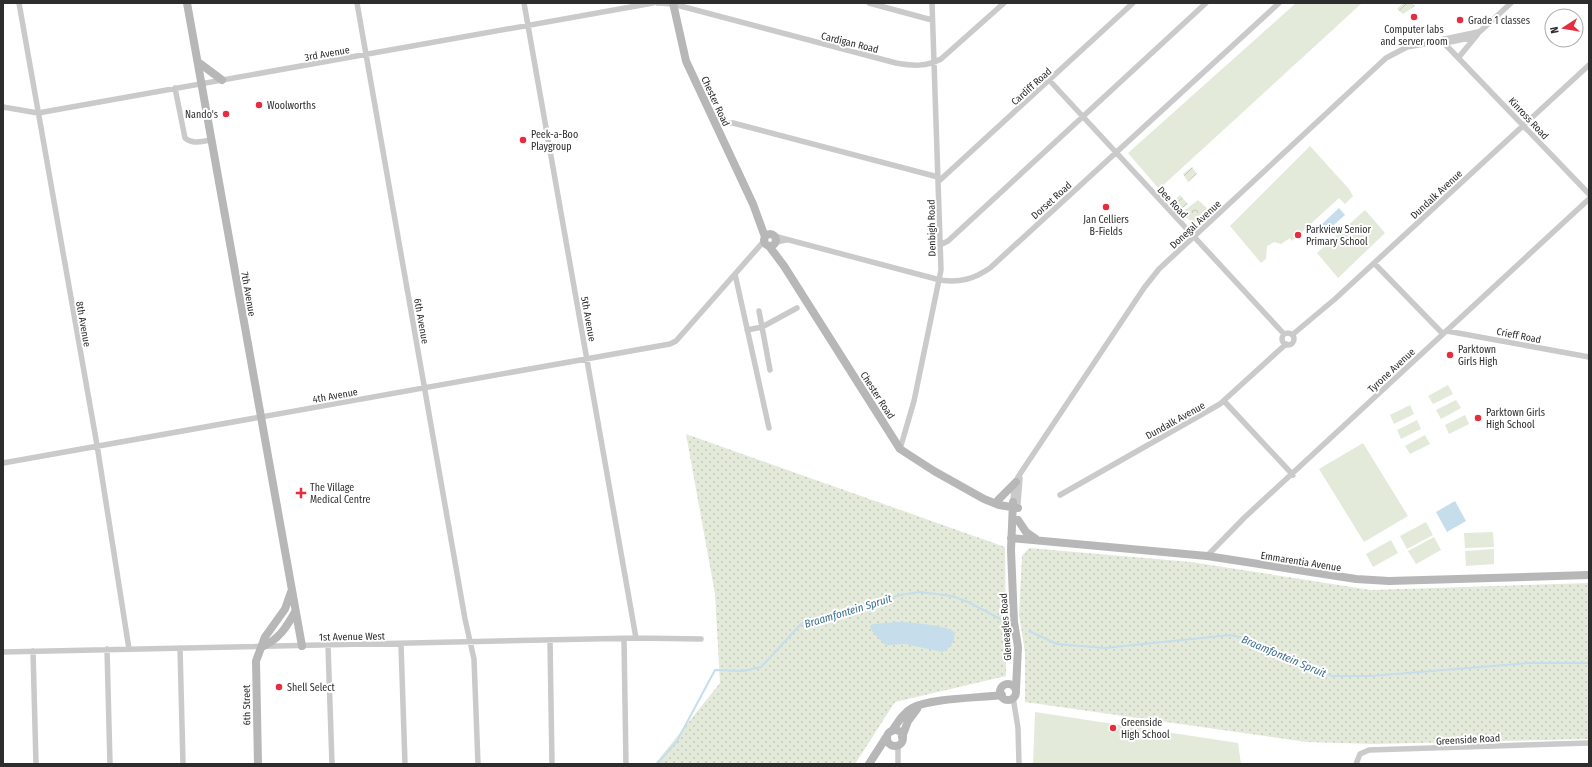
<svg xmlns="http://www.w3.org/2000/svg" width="1592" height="767" font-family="'Fira Sans Condensed',sans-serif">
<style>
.grass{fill:url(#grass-dots)}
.park{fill:url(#park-crowns)}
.garden{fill:url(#garden-furrows)}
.pitch{fill:#e3eada}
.water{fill:#c6ddeb}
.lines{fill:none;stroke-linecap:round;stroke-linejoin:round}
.stream{stroke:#c6ddeb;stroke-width:2}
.street{stroke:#cacaca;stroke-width:5.5}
.secondary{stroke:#b7b7b7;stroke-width:8}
.poi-dot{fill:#e42e3e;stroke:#fff;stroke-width:1.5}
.labels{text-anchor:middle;stroke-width:4;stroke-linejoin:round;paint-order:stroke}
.poi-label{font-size:10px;fill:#2d2d2d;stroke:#fff;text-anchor:start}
.street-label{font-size:10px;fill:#2d2d2d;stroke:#fff}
.water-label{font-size:11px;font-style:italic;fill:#3b6f8e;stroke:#fff}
</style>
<defs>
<pattern id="grass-dots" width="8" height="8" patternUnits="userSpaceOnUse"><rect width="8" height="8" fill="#e3eada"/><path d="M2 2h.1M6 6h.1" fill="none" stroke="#c3c9bb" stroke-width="1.8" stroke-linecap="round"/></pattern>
<pattern id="park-crowns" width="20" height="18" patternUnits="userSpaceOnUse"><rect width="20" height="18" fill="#e3eada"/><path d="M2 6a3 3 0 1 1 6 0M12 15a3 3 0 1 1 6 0" fill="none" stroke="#c3c9bb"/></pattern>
<pattern id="garden-furrows" width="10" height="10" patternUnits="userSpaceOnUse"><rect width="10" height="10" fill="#e3eada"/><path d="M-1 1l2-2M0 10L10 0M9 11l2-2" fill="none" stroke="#c3c9bb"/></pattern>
</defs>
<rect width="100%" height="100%" fill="#fff"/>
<path class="grass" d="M686 434 1005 547 1006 676 895 702 855 764H655L720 683 715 594Z
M1029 548 1191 562 1371 590 1589 583V739L1374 744 1307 742 1025 702V652L1019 615 1022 556Z"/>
<path class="park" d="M1198 200 1210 211 1198 222C1189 222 1188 218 1181 213Z"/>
<path class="garden" d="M1403 3H1412L1415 6 1403 14 1397 9Z
M1192 167 1197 174 1188 182 1183 174Z
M1180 195 1188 204 1179 211 1172 202Z"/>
<path class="pitch" d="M1296 3H1362L1159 189 1128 153Z
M1310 146 1349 189 1353 196 1345 204 1339 198 1292 241 1290 238 1281 244 1274 242 1267 246 1266 259 1261 263 1230 226Z
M1365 210 1385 233 1338 278 1317 253Z
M1448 385 1453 394 1433 404 1428 396Z
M1456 400 1461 408 1441 419 1436 410Z
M1410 405 1414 414 1394 424 1390 415Z
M1465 415 1469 424 1449 434 1445 425Z
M1417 420 1421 429 1401 439 1397 430Z
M1425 435 1430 444 1410 454 1405 446Z
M1363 443 1408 516 1364 542 1319 469Z
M1426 522 1433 535 1407 549 1400 536Z
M1493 532 1494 547 1465 548 1464 533Z
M1434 537 1441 550 1416 564 1408 551Z
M1391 540 1398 553 1373 567 1366 554Z
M1494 549V564L1466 566 1465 551Z
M1035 712 1238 743 1241 764H1033Z"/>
<path class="water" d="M1339 208 1345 215 1328 230 1322 224Z
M1455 501 1466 521 1447 532 1436 512Z
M896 622C908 622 949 625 955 633 954 643 951 648 942 652L905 644 888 645 884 644 872 631 870 626 873 624Z"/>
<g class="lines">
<path class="stream" d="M1029 631 1057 644 1105 648 1230 635 1244 638 1278 655 1332 676H1371L1528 663H1589
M657 764 677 741 715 670 743 671 761 667 802 623 900 595 920 592 952 596 968 602 1008 623"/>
<path class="street" d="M19 3 97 445 129 649
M357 3 465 619 474 659 478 764
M524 3 636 638
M657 3 673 4 896 63C913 66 926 67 941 59L1004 3
M869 3 932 20
M1440 40 1478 32
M1442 41 1589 194
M1459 57 1477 35
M1050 81 1284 334
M175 88 185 138C193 145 202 141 212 140
M3 107 38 113 653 3
M714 122 733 123 938 177
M939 181 1133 3
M774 236 940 280C960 283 974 279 990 268L1279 3
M776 242 786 240
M940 245 948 241 1206 3
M1374 263 1443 334
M735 274 769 428
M759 311 770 370
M747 330 762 327 797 308
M1447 331 1589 357
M1282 339a6 6 0 1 1 12 0a6 6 0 1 1-12 0Z
M1292 335 1335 299 1589 65
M1224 401 1293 475
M900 449 914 401 941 270 932 3
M3 463 670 344 676 341 764 241
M1060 495 1220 404 1286 344
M1013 502 1014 487 1018 477 1144 288 1159 269 1386 58 1407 47 1430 43 1450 42 1474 37 1511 3
M1018 503 1020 478
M1207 556 1244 518 1589 199
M624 639 626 764
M550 641 552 764
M401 644 405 764
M328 645 332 764
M180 648 183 764
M107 649 110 764
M33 651 36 764
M3 652 636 638 701 639
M1013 697 1018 728 1019 764
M898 745V764
M1356 764 1360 754 1369 750 1589 743"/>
<path class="secondary" d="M187 3 302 646
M673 3 686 61 753 204 765 237
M198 62 222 80
M764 240a6 6 0 1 1 12 0a6 6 0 1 1-12 0Z
M769 246 784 266 900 449 934 471 984 499 999 505 1018 508
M998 500 1016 482
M1013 502 1011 550 1014 622 1018 647 1016 689
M1018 520 1026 532 1036 539
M1011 538 1207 556 1356 579 1389 581 1589 575
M262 647C279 639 286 628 295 612
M1000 692a8 8 0 1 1 16 0a8 8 0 1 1-16 0Z
M887 738a8 8 0 1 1 16 0a8 8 0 1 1-16 0Z
M892 731C898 722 903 713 912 708 931 698 979 698 1002 695
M902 737 908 721 917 709
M258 764 256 661 265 637 285 609 291 592
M869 764 887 736"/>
</g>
<g class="poi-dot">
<circle cx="1414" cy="17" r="4"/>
<circle cx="1460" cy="20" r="4"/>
<circle cx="259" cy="105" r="4"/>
<circle cx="226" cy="114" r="4"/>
<circle cx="523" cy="140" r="4"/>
<circle cx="1106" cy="207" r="4"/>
<circle cx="1298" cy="235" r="4"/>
<circle cx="1450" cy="355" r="4"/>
<circle cx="1478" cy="418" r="4"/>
<path d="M299 487h4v4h4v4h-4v4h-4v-4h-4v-4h4z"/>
<circle cx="279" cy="687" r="4"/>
<circle cx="1113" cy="728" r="4"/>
</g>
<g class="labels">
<g class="poi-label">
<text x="1468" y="24">Grade 1 classes</text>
<text x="1414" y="33" text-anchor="middle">Computer labs<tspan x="1414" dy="12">and server room</tspan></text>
<text x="267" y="109">Woolworths</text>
<text x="218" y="118" text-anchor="end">Nando's</text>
<text x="531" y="138">Peek-a-Boo<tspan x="531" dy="12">Playgroup</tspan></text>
<text x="1106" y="223" text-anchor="middle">Jan Celliers<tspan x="1106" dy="12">B-Fields</tspan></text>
<text x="1306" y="233">Parkview Senior<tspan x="1306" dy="12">Primary School</tspan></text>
<text x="1458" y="353">Parktown<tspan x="1458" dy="12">Girls High</tspan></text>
<text x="1486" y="416">Parktown Girls<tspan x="1486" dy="12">High School</tspan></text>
<text x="310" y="491">The Village<tspan x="310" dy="12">Medical Centre</tspan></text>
<text x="287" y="691">Shell Select</text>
<text x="1121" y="726">Greenside<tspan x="1121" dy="12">High School</tspan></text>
</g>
<g class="street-label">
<text transform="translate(850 42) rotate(14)" y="4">Cardigan Road</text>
<text transform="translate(327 53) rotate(-10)" y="4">3rd Avenue</text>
<text transform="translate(1031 86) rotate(-42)" y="4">Cardiff Road</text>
<text transform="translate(716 101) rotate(65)" y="4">Chester Road</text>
<text transform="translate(1529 118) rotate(47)" y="4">Kinross Road</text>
<text transform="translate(1436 194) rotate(-43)" y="4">Dundalk Avenue</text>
<text transform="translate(1051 200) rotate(-42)" y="4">Dorset Road</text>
<text transform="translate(1173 202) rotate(47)" y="4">Dee Road</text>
<text transform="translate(1195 224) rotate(-43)" y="4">Donegal Avenue</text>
<text transform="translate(931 228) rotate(-91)" y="4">Denbigh Road</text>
<text transform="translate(249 294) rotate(80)" y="4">7th Avenue</text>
<text transform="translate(589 319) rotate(80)" y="4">5th Avenue</text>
<text transform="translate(422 321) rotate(80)" y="4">6th Avenue</text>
<text transform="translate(84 324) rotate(80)" y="4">8th Avenue</text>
<text transform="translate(1519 335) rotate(11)" y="4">Crieff Road</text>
<text transform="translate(1391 370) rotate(-43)" y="4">Tyrone Avenue</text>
<text transform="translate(335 395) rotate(-10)" y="4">4th Avenue</text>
<text transform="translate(878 395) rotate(57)" y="4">Chester Road</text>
<text transform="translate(1175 420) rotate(-29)" y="4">Dundalk Avenue</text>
<text transform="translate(1301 561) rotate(9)" y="4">Emmarentia Avenue</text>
<text transform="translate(1005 627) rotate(-94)" y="4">Gleneagles Road</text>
<text transform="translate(352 636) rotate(-1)" y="4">1st Avenue West</text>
<text transform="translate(246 705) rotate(-91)" y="4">6th Street</text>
<text transform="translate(1468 739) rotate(-3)" y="4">Greenside Road</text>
</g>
<g class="water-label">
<text transform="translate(848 611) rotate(-17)" y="4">Braamfontein Spruit</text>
<text transform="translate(1284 656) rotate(23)" y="4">Braamfontein Spruit</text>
</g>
</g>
<rect width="1592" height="767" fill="none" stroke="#2d2d2d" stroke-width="8"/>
<g transform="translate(1564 28) rotate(258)"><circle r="19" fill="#ffffff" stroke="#ababab"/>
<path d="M0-3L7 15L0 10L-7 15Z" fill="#e42e3e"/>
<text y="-6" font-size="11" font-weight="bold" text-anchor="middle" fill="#2d2d2d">N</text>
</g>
</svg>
